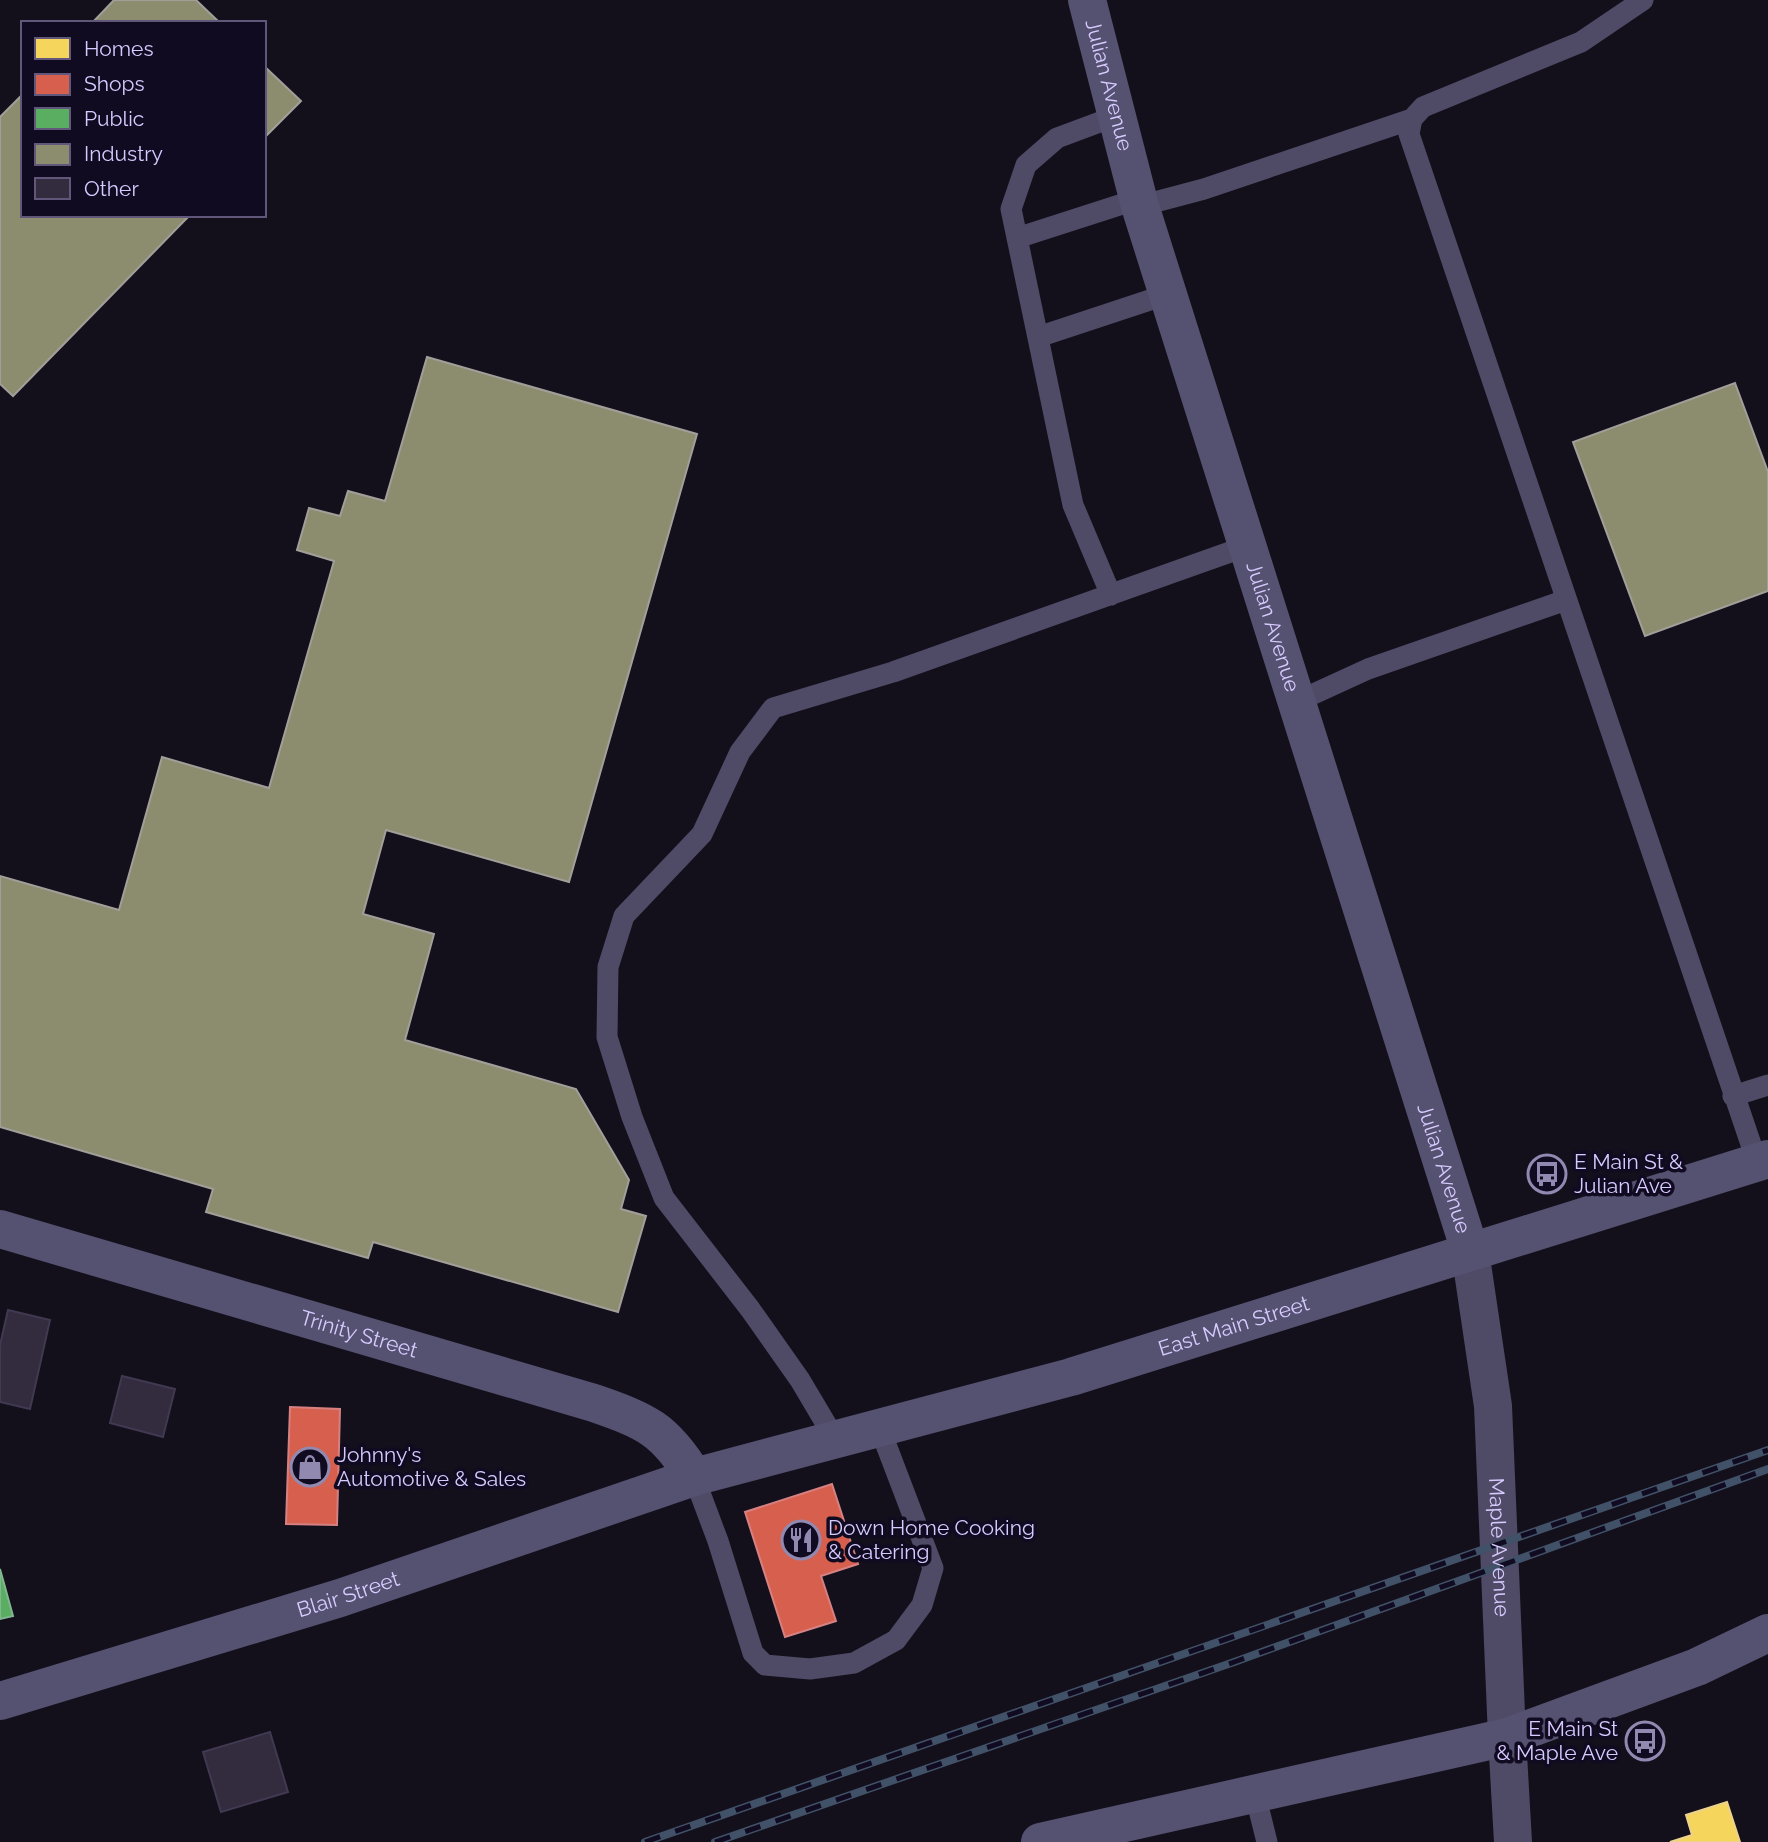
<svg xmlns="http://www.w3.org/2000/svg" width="1768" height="1842" font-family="Raleway,sans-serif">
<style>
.homes{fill:#f6d55c;stroke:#edd28d;stroke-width:2}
.shops{fill:#d6604d;stroke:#d68082;stroke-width:2}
.public{fill:#5aae61;stroke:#80b690;stroke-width:2}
.industry{fill:#8c8c6e;stroke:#a29f9a;stroke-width:2}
.building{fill:#322c3e;stroke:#413951;stroke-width:2}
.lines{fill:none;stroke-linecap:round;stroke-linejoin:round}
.lane{stroke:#4f4a65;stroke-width:21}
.street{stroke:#4f4a65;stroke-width:38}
.secondary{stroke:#555170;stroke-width:38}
.rail-casing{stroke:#415167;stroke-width:8}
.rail{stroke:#110b21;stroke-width:5;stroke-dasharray:16;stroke-linecap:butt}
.labels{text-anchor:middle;stroke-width:7;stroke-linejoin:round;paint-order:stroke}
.street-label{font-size:21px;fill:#d7caff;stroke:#110b21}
.poi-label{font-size:21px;fill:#d7caff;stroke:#110b21;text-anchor:start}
</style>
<rect width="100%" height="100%" fill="#13101c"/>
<path class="homes" d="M1727 1802 1740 1842H1670L1692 1835 1686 1815Z"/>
<path class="shops" d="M290 1407 340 1409 337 1525 286 1524Z
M832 1484 858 1564 821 1576 836 1621 785 1637 745 1512Z"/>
<path class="public" d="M0 1569 13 1616 0 1619Z"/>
<path class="industry" d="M114 0H196L220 23H92Z
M264 66 301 101 264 138Z
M23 94V215H190L13 396 0 384V117Z
M427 357 697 434 569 882 386 830 363 914 434 934 405 1040 576 1089 629 1180 621 1209 646 1216 618 1312 373 1242 368 1258 206 1212 213 1189 0 1127V876L119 910 162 757 269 788 334 561 297 550 309 508 340 516 348 491 385 501Z
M1735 383 1768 472V591L1645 636 1573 442Z"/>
<path class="building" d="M8 1310 50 1320 30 1409 0 1402V1345Z
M122 1376 175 1389 163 1437 110 1423Z
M270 1732 288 1792 221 1812 203 1752Z"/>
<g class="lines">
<path class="lane" d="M1643 0 1581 42 1423 107 1412 119 1409 134 1757 1162
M1140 206 1204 189 1412 119
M1017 238 1138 199
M1038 337 1168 294
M1111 595 1073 505 1011 209 1026 165 1057 138 1116 116
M1296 702 1368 669 1566 600
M1733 1096 1768 1085
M835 1439 800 1380 750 1309 664 1198 632 1117 607 1037 608 967 624 916 702 834 740 752 773 708 893 672 1247 546
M694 1477 718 1541 753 1653 765 1665 810 1669 854 1663 896 1640 922 1605 933 1568 880 1429
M1255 1794 1267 1842"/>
<path class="street" id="s1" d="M1470 1251 1493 1406 1507 1737 1513 1842"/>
<g class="secondary">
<path id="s2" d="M1087 0 1140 206 1470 1251"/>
<path id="s3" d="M0 1229 594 1403C646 1421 665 1429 694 1477"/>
<path id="s4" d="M0 1701 340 1598 694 1477 1071 1377 1768 1159"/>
<path d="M1040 1842 1507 1737 1697 1667 1768 1633"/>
</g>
<defs>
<path id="rail" d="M645 1842 1768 1450
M715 1842 1237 1661 1768 1469"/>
</defs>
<use href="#rail" class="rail-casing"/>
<use href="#rail" class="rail"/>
</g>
<defs>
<symbol id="bus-ring" viewBox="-11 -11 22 22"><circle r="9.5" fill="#110b21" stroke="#9289b0" stroke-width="1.5"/><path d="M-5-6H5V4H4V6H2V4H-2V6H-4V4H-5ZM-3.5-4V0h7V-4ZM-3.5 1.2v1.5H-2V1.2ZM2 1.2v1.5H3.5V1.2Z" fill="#9289b0"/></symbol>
<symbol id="shop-ring" viewBox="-11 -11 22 22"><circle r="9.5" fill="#110b21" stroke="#9289b0" stroke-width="1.5"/><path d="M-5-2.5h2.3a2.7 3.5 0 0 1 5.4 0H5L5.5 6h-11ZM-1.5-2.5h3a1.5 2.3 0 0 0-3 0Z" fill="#9289b0"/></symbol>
<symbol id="restaurant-ring" viewBox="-11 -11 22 22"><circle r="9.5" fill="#110b21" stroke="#9289b0" stroke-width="1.5"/><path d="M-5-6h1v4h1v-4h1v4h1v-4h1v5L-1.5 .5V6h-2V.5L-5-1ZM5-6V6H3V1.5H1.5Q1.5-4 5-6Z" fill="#9289b0"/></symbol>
</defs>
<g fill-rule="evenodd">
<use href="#bus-ring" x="1525" y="1152" width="44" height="44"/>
<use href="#shop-ring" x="288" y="1445" width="44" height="44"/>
<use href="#restaurant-ring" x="779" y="1518" width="44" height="44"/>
<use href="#bus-ring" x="1623" y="1719" width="44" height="44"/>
</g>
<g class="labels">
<g class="street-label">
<text dy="7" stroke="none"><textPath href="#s2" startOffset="88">Julian Avenue</textPath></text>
<text dy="7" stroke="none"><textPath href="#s2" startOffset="654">Julian Avenue</textPath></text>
<text dy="7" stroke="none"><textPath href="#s2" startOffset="1222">Julian Avenue</textPath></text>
<text dy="7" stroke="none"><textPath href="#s4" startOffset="1290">East Main Street</textPath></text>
<text dy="7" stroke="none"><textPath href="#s3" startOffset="374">Trinity Street</textPath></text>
<text dy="7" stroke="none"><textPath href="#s1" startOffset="298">Maple Avenue</textPath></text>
<text dy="7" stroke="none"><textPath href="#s4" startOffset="364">Blair Street</textPath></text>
</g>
<g class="poi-label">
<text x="1574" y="1169">E Main St &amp;<tspan x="1574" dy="24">Julian Ave</tspan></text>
<text x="337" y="1462">Johnny's<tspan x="337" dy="24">Automotive &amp; Sales</tspan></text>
<text x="828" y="1535">Down Home Cooking<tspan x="828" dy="24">&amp; Catering</tspan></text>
<text x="1618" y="1736" text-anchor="end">E Main St<tspan x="1618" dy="24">&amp; Maple Ave</tspan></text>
</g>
</g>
<rect x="21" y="21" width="245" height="196" fill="#110b21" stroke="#60577a" stroke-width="2"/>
<rect x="35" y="38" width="35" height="21" fill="#f6d55c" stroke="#60577a" stroke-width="2"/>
<text x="84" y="56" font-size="21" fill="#d7caff">Homes</text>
<rect x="35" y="74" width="35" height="21" fill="#d6604d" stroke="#60577a" stroke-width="2"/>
<text x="84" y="91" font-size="21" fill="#d7caff">Shops</text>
<rect x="35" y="108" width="35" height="21" fill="#5aae61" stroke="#60577a" stroke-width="2"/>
<text x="84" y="126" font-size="21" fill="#d7caff">Public</text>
<rect x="35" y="144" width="35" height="21" fill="#8c8c6e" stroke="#60577a" stroke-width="2"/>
<text x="84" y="161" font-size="21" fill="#d7caff">Industry</text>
<rect x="35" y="178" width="35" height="21" fill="#322c3e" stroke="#60577a" stroke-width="2"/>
<text x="84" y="196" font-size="21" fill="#d7caff">Other</text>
</svg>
